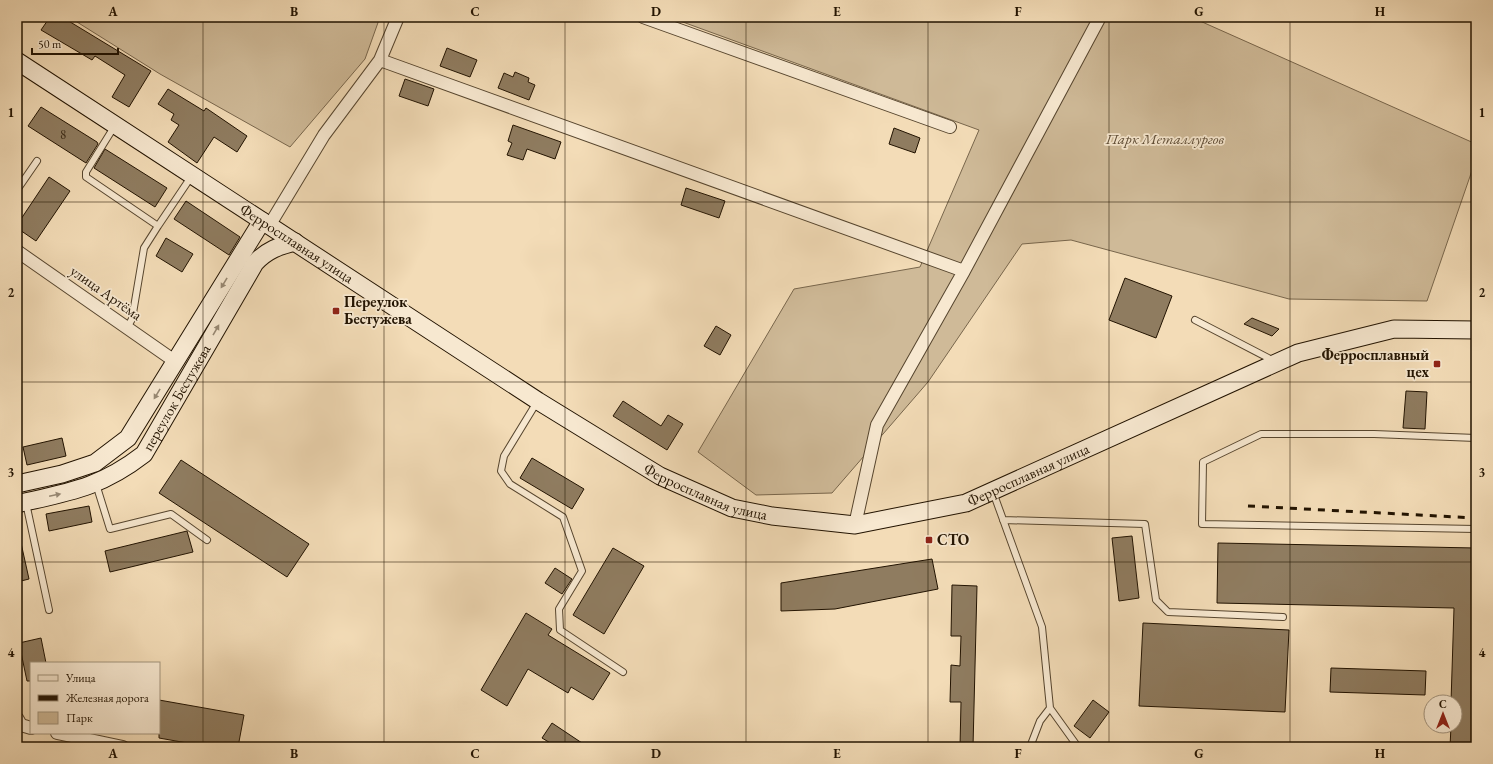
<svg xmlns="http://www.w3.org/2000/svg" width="1493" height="764" font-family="'EB Garamond',serif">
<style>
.green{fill:#cfba98;stroke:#78664c}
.building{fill:#8f7c60;stroke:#221301}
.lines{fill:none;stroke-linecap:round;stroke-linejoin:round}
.lane-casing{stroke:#56452e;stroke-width:8}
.street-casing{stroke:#56452e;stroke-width:14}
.secondary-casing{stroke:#221301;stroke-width:19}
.lane{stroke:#f7e8d0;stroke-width:6}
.street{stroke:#f7e8d0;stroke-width:12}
.secondary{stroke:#f7e8d0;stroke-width:17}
.rail{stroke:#221301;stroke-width:3;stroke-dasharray:7 7;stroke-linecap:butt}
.oneway{fill:#978873}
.grid{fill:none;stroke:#221301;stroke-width:1;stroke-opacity:0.55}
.poi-dot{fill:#8f2418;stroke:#f7e8d0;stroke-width:1.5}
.labels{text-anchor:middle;stroke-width:3.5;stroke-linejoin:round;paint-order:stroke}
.number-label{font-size:13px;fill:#3d2d19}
.park-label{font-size:15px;font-style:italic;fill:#5f4d36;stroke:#f7e8d0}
.street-label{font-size:15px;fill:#221301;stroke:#f7e8d0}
.poi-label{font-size:15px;font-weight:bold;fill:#221301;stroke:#f7e8d0;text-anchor:start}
.neatline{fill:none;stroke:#221301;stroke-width:1.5}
.grid-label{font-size:13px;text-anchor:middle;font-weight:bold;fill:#221301}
</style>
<rect width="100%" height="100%" fill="#f3dcb7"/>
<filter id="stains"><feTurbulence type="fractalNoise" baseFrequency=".005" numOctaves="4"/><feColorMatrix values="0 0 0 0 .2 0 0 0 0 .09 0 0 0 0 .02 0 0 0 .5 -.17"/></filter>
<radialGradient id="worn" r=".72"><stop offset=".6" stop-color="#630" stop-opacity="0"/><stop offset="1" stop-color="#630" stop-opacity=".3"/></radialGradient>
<path class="green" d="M69 17H380L365 59 290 147 160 74Z
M669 17H1191L1476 144V159L1427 301 1289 299 1071 240 1022 244 928 382 832 493 756 495 698 452 794 289 920 267 979 130Z"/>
<path class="building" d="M50 17H62L151 71 129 107 112 97 125 75 95 56 92 60 41 30Z
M447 48 477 60 470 77 440 66Z
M515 72 529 78 528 82 535 85 529 100 498 88 504 73 513 77Z
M405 79 434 89 428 106 399 96Z
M168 89 204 111 206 108 247 136 237 152 214 137 197 163 168 142 179 125 171 120 174 114 158 104Z
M41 107 97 142 98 144 86 163 28 126Z
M513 125 561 142 555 159 527 149 523 160 507 155 512 143 508 141Z
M894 128 920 138 915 153 889 144Z
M105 149 167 188 155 207 94 168Z
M49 177 70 191 36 241 17 228V225Z
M686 188 725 201 719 218 681 205Z
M186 201 240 237 229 255 174 219Z
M166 238 193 254 182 272 156 256Z
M1125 278 1172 296 1156 338 1109 320Z
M1252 318 1279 329 1272 336 1244 324Z
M716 326 731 335 720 355 704 346Z
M1406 391 1427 392 1425 429 1403 428Z
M623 401 661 426 668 415 683 424 667 450 613 416Z
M62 438 66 456 27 465 23 447Z
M532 458 584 489 572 509 520 478Z
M181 460 309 544 287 577 159 493Z
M89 506 92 522 49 531 46 514Z
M187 531 193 552 110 572 105 551Z
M1132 536 1139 598 1119 601 1112 538Z
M21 543 29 579 17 582V544Z
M1218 543 1476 548V747H1450L1451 726H1455V702H1451L1454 608 1217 603Z
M613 548 644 566 604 634 573 615Z
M932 559 938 589 835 609 781 611V583Z
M555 568 572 579 562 594 545 583Z
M952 585 977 586 973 747H960L961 702H950L951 665 960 666 961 636H951Z
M526 613 552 629 548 635 610 673 593 700 571 687 568 693 528 669 507 706 481 690Z
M1143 623 1289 630 1285 712 1139 706Z
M41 638 46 663H31V681H27L19 643Z
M1331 668 1426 671 1425 695 1330 692Z
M159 700 244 715 238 747H210L159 738Z
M1093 700 1109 712 1090 738 1074 726Z
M552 723 588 747H557L542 738Z"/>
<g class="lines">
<defs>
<path id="lane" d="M114 127 86 172V177L158 226 191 177
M17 190 37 161
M1195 320 1274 361
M127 328 132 319 144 248 158 226
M537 402 504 456 501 471 510 484 563 517 582 571 559 609 560 630 623 672
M1476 438 1374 434H1261L1203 462 1202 524 1476 529
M96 484 110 529 171 514 207 540
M993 492 1042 627 1050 708 1078 747
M26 503 49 610
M1003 520 1145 524 1156 600 1168 612 1283 617
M1030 747 1040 721 1050 708"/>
<path id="street" d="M643 17 950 127
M380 60 964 271
M269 226 324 135 380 60 398 17
M17 251 176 362
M855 525 877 425 964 271 1100 17
M17 718 21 725 31 728
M57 733 123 747"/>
<g id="secondary">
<path id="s1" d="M17 61 538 401 660 476 732 508 772 516 855 525 966 503 1298 353 1394 329 1476 330"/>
<path d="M17 484 62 474 95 463 128 438 262 221"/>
<path id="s2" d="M17 504C69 492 100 488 144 454L255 263C267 250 279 246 295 242"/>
</g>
</defs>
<use href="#lane" class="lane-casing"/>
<use href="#street" class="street-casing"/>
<use href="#secondary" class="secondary-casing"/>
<use href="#lane" class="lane"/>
<use href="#street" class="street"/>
<use href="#secondary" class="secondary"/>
<path class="rail" d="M1248 506 1476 518"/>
</g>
<defs><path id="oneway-solid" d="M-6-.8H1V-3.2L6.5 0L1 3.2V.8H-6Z"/></defs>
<g class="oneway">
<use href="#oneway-solid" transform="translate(224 283) rotate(121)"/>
<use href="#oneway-solid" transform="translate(216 330) rotate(-60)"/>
<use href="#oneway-solid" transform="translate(157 394) rotate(121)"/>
<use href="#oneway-solid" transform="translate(55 495) rotate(-12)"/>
</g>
<path class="grid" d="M203 17V747M384 17V747M565 17V747M746 17V747M928 17V747M1109 17V747M1290 17V747M17 202H1476M17 382H1476M17 562H1476"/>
<g class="poi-dot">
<rect x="332" y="307" width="8" height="8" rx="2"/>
<rect x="1433" y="360" width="8" height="8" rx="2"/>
<rect x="925" y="536" width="8" height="8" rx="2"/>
</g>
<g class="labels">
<g class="number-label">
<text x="63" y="139">8</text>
</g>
<g class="park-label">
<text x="1165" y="144">Парк Металлургов</text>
</g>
<g class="street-label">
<text dy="5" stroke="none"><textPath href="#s1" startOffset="334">Ферросплавная улица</textPath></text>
<text transform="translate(106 293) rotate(35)" y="5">улица Артёма</text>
<text dy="5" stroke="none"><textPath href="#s2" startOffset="203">переулок Бестужева</textPath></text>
<text dy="5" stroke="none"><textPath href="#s1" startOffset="1150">Ферросплавная улица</textPath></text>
<text dy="5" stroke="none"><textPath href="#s1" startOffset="814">Ферросплавная улица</textPath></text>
</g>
<g class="poi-label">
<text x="344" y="307">Переулок<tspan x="344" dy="17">Бестужева</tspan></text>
<text x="1429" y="360" text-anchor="end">Ферросплавный<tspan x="1429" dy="17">цех</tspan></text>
<text x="937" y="545">СТО</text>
</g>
</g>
<rect width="1493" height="764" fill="none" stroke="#f3dcb7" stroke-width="44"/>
<rect x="30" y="662" width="130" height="72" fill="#f7e8d0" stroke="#a2937d"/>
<rect x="38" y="675" width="20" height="6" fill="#f7e8d0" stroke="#a2937d"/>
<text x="66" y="682" font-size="12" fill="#221301">Улица</text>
<rect x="38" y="695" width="20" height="6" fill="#221301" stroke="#a2937d"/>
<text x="66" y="702" font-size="12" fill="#221301">Железная дорога</text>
<rect x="38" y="712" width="20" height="12" fill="#cfba98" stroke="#a2937d"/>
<text x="66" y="722" font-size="12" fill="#221301">Парк</text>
<g transform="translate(1443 714)"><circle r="19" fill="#f7e8d0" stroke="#a2937d"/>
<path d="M0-3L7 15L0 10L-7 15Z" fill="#8f2418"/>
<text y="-6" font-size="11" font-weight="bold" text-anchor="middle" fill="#221301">С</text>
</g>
<path d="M32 48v6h86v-6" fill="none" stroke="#221301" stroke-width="2"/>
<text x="38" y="48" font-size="12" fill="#221301" stroke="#f7e8d0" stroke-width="3" paint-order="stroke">50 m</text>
<rect x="22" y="22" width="1449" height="720" class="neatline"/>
<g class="grid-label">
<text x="113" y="16">A</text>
<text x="294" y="16">B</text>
<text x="475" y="16">C</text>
<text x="656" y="16">D</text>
<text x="837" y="16">E</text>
<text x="1018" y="16">F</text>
<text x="1199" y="16">G</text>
<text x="1380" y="16">H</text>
<text x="11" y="117">1</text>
<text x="1482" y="117">1</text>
<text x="11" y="297">2</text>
<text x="1482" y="297">2</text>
<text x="11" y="477">3</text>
<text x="1482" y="477">3</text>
<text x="11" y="657">4</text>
<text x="1482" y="657">4</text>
<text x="113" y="758">A</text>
<text x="294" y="758">B</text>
<text x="475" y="758">C</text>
<text x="656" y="758">D</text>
<text x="837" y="758">E</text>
<text x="1018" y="758">F</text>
<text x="1199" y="758">G</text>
<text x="1380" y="758">H</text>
</g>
<rect width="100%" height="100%" filter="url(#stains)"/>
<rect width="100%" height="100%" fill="url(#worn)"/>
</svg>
